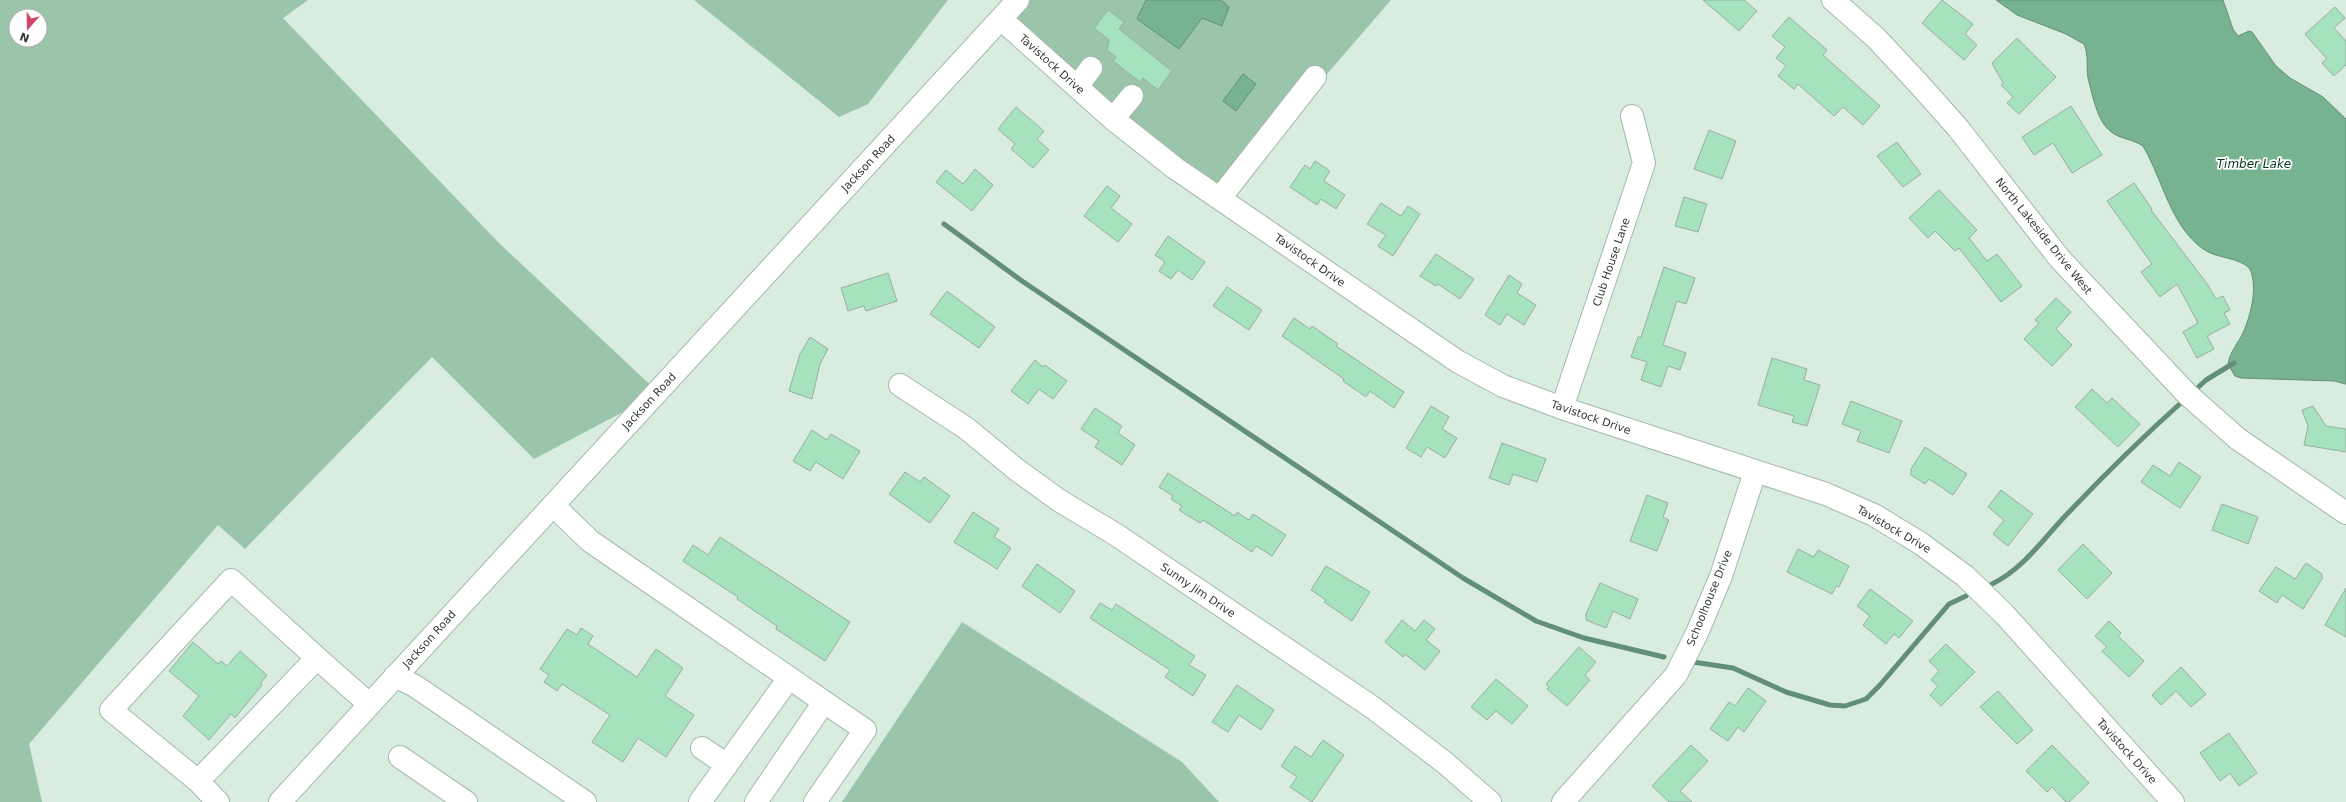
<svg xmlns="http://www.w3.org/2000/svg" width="2346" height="802" font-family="'DejaVu Sans',sans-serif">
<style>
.green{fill:#9bc5ab;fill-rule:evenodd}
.water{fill:#78b391;stroke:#638f76}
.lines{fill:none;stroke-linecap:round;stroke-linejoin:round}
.stream{stroke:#638f76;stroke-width:5}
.building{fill:#a6e2be;stroke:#9aada1}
.minor-casing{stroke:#a5b8ac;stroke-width:24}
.minor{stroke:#fff;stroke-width:22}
.labels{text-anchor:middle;stroke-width:3.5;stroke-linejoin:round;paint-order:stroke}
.street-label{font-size:11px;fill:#333b36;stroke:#fff}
.water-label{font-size:12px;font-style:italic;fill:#03351e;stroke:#fff}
</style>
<rect width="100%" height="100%" fill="#d8ece0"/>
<path class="green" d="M0 0H308L283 18 499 243 659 393 534 459 432 357 245 549 218 525 29 744 42 802H0ZM16 16H40V40H16Z
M694 0H948L868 104 839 117Z
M1018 0H1391L1220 198 1001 19Z
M962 622 1182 762 1219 802H842Z"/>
<path class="water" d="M1146 0H1221L1229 7 1222 26 1202 18 1179 49 1137 19Z
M1996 0H2223L2233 29 2238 36 2249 31 2252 32 2276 66 2290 78 2323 97 2346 119V384L2334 381 2241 378 2235 376 2228 364C2230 352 2238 343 2243 333 2251 314 2258 288 2250 269 2240 257 2217 259 2203 249 2170 225 2163 180 2143 146 2133 139 2119 139 2110 131 2097 121 2092 93 2088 78 2086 66 2089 55 2084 44L2066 34 2017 15Z
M1243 74 1256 84 1236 111 1223 101Z"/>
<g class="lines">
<path class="stream" d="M944 224 1022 281 1463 578 1536 621 1584 638 1664 657
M2193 392 2206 380 2234 363
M1992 584C2025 568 2045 536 2070 511 2107 472 2145 435 2184 400
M1693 662 1733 668 1786 692 1830 705 1845 706 1866 699 1880 685 1949 604 1966 596"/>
</g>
<path class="building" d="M1703 0H1744L1757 11 1739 31Z
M1942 0 1973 24 1965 34 1977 45 1964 60 1922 23Z
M2335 7 2345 18 2334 28 2346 41V65L2334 76 2322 63 2327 59 2305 34Z
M1108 10 1124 22 1119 29 1172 71 1158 90 1143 78 1140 82 1113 61 1116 57 1107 50 1109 40 1094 28Z
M1789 17 1827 50 1823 55 1880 106 1863 125 1843 107 1834 116 1798 84 1794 89 1778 76 1786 66 1776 58 1785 47 1772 36Z
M2017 38 2056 77 2019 114 2007 103 2013 97 2001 85 2003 83 1992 63Z
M2071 106 2102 155 2072 173 2053 143 2034 155 2022 137Z
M1016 107 1044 131 1037 139 1049 150 1033 168 1011 149 1015 144 998 129Z
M1709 130 1736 141 1722 179 1694 169Z
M1897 142 1921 174 1903 187 1877 156Z
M1315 161 1330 171 1324 181 1345 195 1336 209 1321 199 1317 205 1290 187 1305 165 1310 169Z
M975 169 993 185 972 211 936 182 946 170 963 184Z
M2134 183 2152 209 2151 210 2208 285 2216 299 2223 296 2230 310 2224 313 2230 324 2207 336 2214 349 2197 358 2183 332 2198 323 2177 284 2160 297 2141 272 2152 264 2107 201Z
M1107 186 1120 196 1111 208 1132 224 1118 242 1084 216Z
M1939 190 1977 230 1969 238 1987 261 1997 254 2022 286 2001 302 1959 248 1955 251 1935 231 1928 238 1909 218Z
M1684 197 1707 204 1698 232 1675 226Z
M1381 203 1401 216 1408 206 1420 214 1393 256 1378 246 1386 235 1367 224Z
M1168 236 1205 262 1192 280 1178 270 1171 279 1159 271 1165 262 1155 255Z
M1436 254 1474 279 1460 299 1438 284 1436 286 1420 276Z
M1664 267 1695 278 1686 304 1677 301 1663 345 1686 353 1680 370 1668 366 1661 387 1641 380 1647 362 1631 357 1638 337H1641Z
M888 273 897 301 866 311 864 306 848 311 841 288Z
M1509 275 1522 284 1517 293 1536 305 1524 325 1507 314 1500 325 1485 315Z
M1227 287 1262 310 1249 330 1213 306Z
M947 291 995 327 979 348 930 314Z
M2056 298 2071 312 2056 329 2072 345 2052 366 2024 339 2039 323 2035 320Z
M1294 318 1310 329 1312 326 1338 344 1336 346 1404 392 1394 408 1370 391 1366 397 1343 381 1344 379 1282 336Z
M810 337 828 349 820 364 812 399 789 391 800 354Z
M1772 358 1807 369 1804 380 1820 385 1807 426 1792 422 1794 416 1758 405Z
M1035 360 1043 367 1045 365 1067 381 1053 399 1039 389 1028 404 1011 391Z
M2092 389 2107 403 2112 398 2140 424 2118 447 2075 407Z
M1851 401 1902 421 1889 453 1857 441 1861 431 1842 424Z
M1431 406 1449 417 1442 429 1457 438 1445 458 1427 447 1421 457 1406 448Z
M2313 406 2326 426 2346 429V452L2304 445 2308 426 2302 410Z
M1095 408 1122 426 1118 433 1135 445 1122 465 1095 447 1099 441 1081 429Z
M812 430 827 440 831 434 860 451 843 479 816 462 810 471 793 461Z
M1502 443 1546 459 1537 482 1513 474 1509 485 1489 478Z
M1925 447 1967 474 1953 495 1929 479 1925 484 1911 475V469Z
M2179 462 2201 477 2180 508 2141 482 2153 465 2170 476Z
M905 472 920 482 924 477 950 496 930 523 889 494Z
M1168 473 1235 516 1237 512 1249 520 1253 514 1286 535 1272 556 1256 546 1252 552 1203 520 1200 523 1179 510 1182 506 1171 499 1173 496 1159 487Z
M2001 490 2033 514 2008 546 1993 534 2004 520 1988 507Z
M1647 495 1668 503 1663 517 1669 520 1657 551 1630 541Z
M2222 504 2258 517 2248 544 2212 530Z
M973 512 999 529 994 537 1011 548 997 569 954 542Z
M720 537 850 622 825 661 776 629 777 626 737 599 738 597 683 561 693 545 708 555Z
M2083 544 2112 573 2087 599 2058 570Z
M1798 549 1814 557 1818 550 1849 566 1839 587 1836 586 1832 594 1787 572Z
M2306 563 2322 574V579L2303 609 2282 595 2277 603 2259 591 2276 567 2295 579Z
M1037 564 1075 591 1060 613 1022 586Z
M1326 566 1370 592 1352 621 1324 602 1326 600 1311 590Z
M1600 583 1638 599 1630 619 1613 611 1606 628 1586 620V614Z
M2346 588V637L2325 625Z
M1870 589 1913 621 1899 638 1894 634 1886 644 1863 625 1870 616 1857 606Z
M1100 603 1112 610 1116 604 1195 656 1189 665 1206 675 1193 696 1165 677 1170 670 1090 618Z
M1402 620 1415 631 1424 620 1435 629 1426 640 1440 651 1425 670 1405 654 1403 657 1385 642Z
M2109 621 2121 633 2118 636 2144 661 2129 677 2102 651 2107 647 2095 636Z
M581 628 593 636 588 644 637 677 656 649 683 668 665 696 694 715 666 757 638 738 623 762 592 742 610 715 562 684 557 691 544 682 549 675 540 669 567 629 577 635Z
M193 642 218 664 221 661 227 666 240 651 267 675 261 683 262 685 235 718 231 714 209 740 183 716 199 696 169 671Z
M1946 644 1975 672 1941 706 1930 695 1938 686 1931 680 1939 671 1929 661Z
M1579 647 1596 662 1585 675 1590 680 1567 706 1547 689 1549 687 1546 684Z
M2181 667 2206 694 2191 707 2176 691 2161 705 2152 695Z
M1496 679 1528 706 1512 724 1496 711 1487 720 1471 707Z
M1237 685 1274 710 1261 730 1239 715 1228 732 1212 722Z
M1748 688 1766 701 1744 732 1738 727 1728 741 1710 729 1729 702 1735 706Z
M1998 691 2033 730 2017 744 1980 707Z
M2229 733 2257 773 2239 786 2230 773 2220 781 2200 753Z
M1323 740 1344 755 1312 802 1290 787 1297 777 1281 766 1295 746 1311 757Z
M1691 745 1708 761 1680 791 1692 802H1669L1652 786Z
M2052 745 2089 783 2069 802H2066L2052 787 2047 792 2026 771Z"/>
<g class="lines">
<defs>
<path id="minor" d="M1833 0 1876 38 1918 83 1958 128 2060 259 2187 394 2238 439 2346 513
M1001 19 1113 119 1175 168 1457 361 1503 386 1562 408 1826 494 1874 515 1920 543 1965 576 2005 615 2173 802
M1077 87 1091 68
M1113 119 1132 96
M1220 198 1315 77
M900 385 966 428 1017 470 1060 501 1115 534 1372 707 1444 762 1490 802
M1562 408 1644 163 1632 116
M553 505 590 541 865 730 815 802
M395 676 415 686 585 802
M702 748 727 765
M400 757 466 802
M198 781 111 710 231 580 317 658
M218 802 198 781 317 658 369 704
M280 802 1018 0
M700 802 789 678
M756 802 824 702
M1563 802 1676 675 1697 633 1721 576 1755 472"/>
</defs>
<use href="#minor" class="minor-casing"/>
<use href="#minor" class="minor"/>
</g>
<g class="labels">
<g class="street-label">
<text transform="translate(1052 64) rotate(42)" y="4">Tavistock Drive</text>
<text transform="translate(868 163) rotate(-47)" y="4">Jackson Road</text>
<text transform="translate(2044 236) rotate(51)" y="4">North Lakeside Drive West</text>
<text transform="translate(1310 260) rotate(35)" y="4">Tavistock Drive</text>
<text transform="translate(1611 262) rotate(-71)" y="4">Club House Lane</text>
<text transform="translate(649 401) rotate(-47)" y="4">Jackson Road</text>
<text transform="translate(1591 417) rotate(19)" y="4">Tavistock Drive</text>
<text transform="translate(1894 529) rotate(30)" y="4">Tavistock Drive</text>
<text transform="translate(1198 590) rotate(34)" y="4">Sunny Jim Drive</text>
<text transform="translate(1709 598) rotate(-68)" y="4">Schoolhouse Drive</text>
<text transform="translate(429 639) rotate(-48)" y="4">Jackson Road</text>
<text transform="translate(2127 751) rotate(48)" y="4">Tavistock Drive</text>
</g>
<g class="water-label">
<text x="2254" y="168">Timber Lake</text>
</g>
</g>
<g transform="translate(28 28) rotate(200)"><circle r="19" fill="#ffffff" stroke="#adb1af"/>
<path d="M0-3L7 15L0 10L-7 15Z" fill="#d04269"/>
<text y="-6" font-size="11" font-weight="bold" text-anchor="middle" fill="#333b36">N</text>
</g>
</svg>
